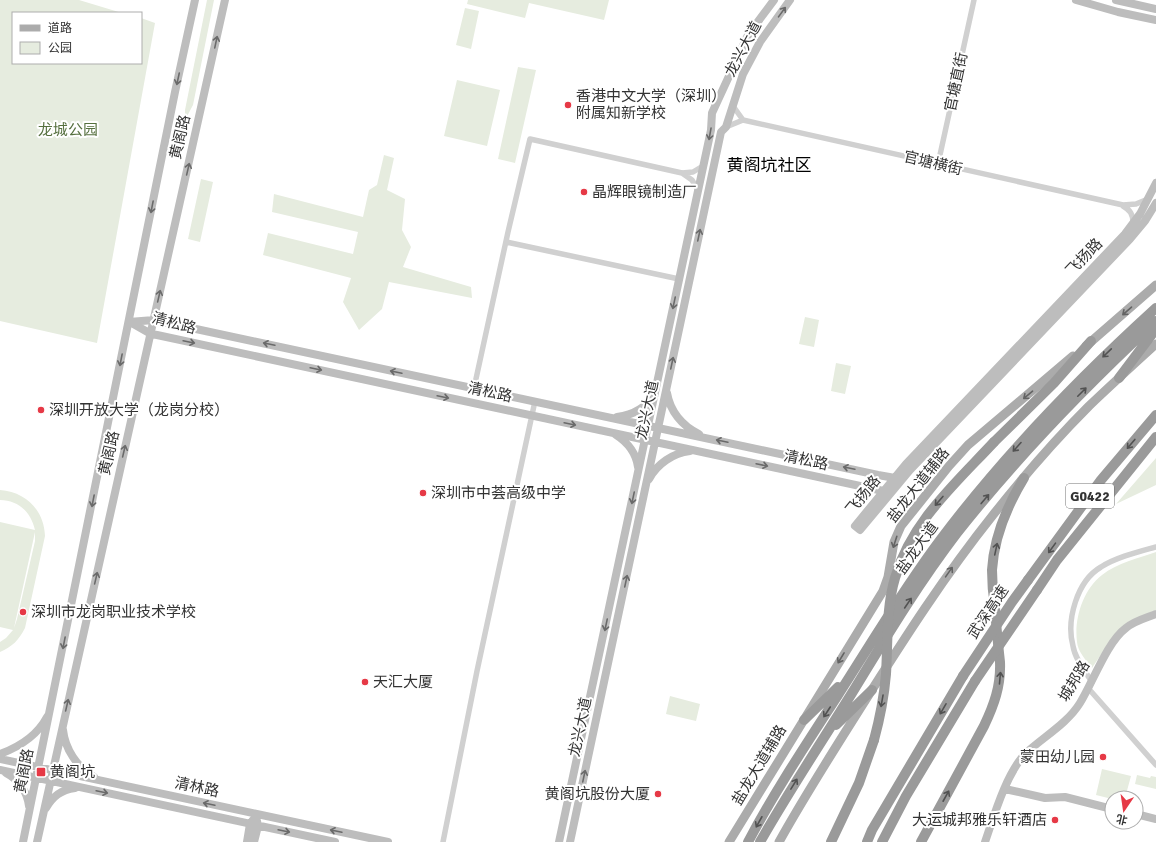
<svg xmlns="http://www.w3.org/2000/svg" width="1156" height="842" font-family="Signika,'Noto Sans SC',sans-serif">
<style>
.green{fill:#e6ecdf;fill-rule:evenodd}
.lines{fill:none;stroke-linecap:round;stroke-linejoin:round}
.street{stroke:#d0d0d0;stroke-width:5.5}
.secondary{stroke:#bdbdbd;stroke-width:8}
.primary{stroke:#ababab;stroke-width:9}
.highway{stroke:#9a9a9a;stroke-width:10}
.highway-bridge{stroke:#9a9a9a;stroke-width:10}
.oneway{stroke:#6a6a6a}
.oneway2{stroke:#636363}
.oneway3{stroke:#525252}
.poi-dot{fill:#e63946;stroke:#fff;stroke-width:1.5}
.labels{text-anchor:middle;stroke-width:4;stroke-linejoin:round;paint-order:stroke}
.shield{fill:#fff;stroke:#707070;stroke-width:1}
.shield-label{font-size:14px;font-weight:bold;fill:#333}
.street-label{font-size:15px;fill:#333;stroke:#fff}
.poi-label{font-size:15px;fill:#333;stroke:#fff;text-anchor:start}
.park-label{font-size:15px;fill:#56703f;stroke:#fff}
.quarter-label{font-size:17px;fill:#000;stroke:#fff}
</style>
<rect width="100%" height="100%" fill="#fff"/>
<path class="green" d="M0 0H79L122 13H13V63H141V18L155 23 97 343 0 321Z
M207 0H214L193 105 185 120V110Z
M468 0H609L604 20 529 3 525 18 467 4Z
M465 8 479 11 471 49 456 45Z
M518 67 536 70 515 163 498 159Z
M457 80 500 90 487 146 444 136Z
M384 155 394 158 387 190 405 199 402 230 411 247 403 267 471 287 472 298 389 282 382 309 359 330 343 302 351 278 263 255 268 233 353 254 358 232 272 212 274 194 363 217 369 190 377 185Z
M201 179 213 182 200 242 188 239Z
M805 317 819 320 814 347 799 344Z
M836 363 851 366 845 394 831 391Z
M1156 458V485L1116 504Z
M0 490C26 492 44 510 45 536L25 628C19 640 12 647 0 652V642L6 638 13 630 0 627V522L35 530C31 512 18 500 0 500ZM35 532V541L17 619 14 628Z
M1156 552V610L1128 622 1110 641 1092 668C1086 660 1078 652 1077 642 1074 618 1083 590 1102 575 1117 563 1139 558 1156 552Z
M670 696 700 704 696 721 666 714Z
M1102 769 1131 776 1125 798 1112 799 1096 795Z
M1137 775 1150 778 1151 776 1156 777V789L1135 784Z"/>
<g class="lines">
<path class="street" d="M743 120 1123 205 1136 204 1148 199
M726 127 743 120 733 106
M938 164 974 0
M682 173 692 180 698 190
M1123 206C1130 210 1133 214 1133 223
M506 242 679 279
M474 388 508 232 530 139 682 173 693 172 703 166
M1092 682C1085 671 1075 659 1073 646 1066 620 1077 581 1101 567 1117 557 1138 552 1156 547
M1088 688 1156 765
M443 842 477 671 535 401"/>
<path class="secondary" d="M1076 0 1118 12 1156 20
M1116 0 1156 9
M1156 183 1140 214 1125 234 906 464 855 526 860 530 910 470 1130 239 1145 221 1156 203
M129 322 154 320 878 475 895 478 898 481
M130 322 151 334 157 335 888 492
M667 393C670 411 682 426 699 434
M617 417C632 415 646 408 653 395
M616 435C627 442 636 453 638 467
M649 479C657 464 673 453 690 451
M63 730C65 749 77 767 94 777
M0 754C19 747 37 736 47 717
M0 759 388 842
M0 770 335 842
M6 773C19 780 27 791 29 806
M1005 789 1045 798 1065 797 1112 809
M46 808C53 796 61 790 75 788
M1136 814 1156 819
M23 842 175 92 195 0
M37 842 225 0
M247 842 250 824 253 820
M254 842 258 826 257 821
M559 842 711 130 712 113 748 35 774 0
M570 842 721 132 726 127 743 74 760 42 790 0
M985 842C994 816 1006 774 1025 754 1043 737 1067 724 1080 703 1093 682 1107 642 1126 628 1134 621 1146 618 1156 614"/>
<path class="primary" d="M1086 346 1156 285
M729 842 883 591 888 577 894 542 901 526 949 466 968 445 1073 356
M779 842C805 795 834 750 863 704 904 639 945 575 993 515 1023 477 1055 440 1089 406 1111 385 1134 364 1156 344"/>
<path class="highway" d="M1119 378 1156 329
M994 442 1054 383 1091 341
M1028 580 1101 480 1156 415
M1037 590 1057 560 1156 437
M804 720 838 687
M836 725 872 690
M748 842C775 791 807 743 838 695 872 642 904 588 941 539 1005 454 1078 379 1156 308
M760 842C789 791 821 743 852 693 885 639 918 584 957 533 1017 457 1085 387 1156 321
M831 842 859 783 874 740
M867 842 872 830 963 676
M882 842 906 796 975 681
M921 842 984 726C994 705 1001 686 1000 662 998 644 996 625 995 607 993 595 992 582 992 570 994 537 1007 506 1024 478"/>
<path class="highway-bridge" d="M963 676 1012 602 1028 580
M975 681 1037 590
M874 740C880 718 884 697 886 674 888 642 886 608 895 578 911 522 956 483 994 442"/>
</g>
<defs><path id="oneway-shaft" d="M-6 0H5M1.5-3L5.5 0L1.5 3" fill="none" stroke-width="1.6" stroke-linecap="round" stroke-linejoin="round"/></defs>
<g class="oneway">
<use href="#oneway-shaft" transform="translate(782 12) rotate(-54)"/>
<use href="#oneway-shaft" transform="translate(216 42) rotate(-78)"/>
<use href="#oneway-shaft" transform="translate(178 79) rotate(102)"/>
<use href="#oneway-shaft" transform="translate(710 134) rotate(100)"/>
<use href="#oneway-shaft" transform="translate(188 169) rotate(-77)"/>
<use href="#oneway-shaft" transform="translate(152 207) rotate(101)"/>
<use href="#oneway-shaft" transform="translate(699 235) rotate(-78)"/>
<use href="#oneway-shaft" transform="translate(159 296) rotate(-77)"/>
<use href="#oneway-shaft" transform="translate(674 303) rotate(102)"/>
<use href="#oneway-shaft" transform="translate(189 342) rotate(12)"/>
<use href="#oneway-shaft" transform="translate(269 344) rotate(-168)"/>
<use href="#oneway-shaft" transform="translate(121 360) rotate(101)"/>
<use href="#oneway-shaft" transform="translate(672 363) rotate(-78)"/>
<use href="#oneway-shaft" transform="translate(316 369) rotate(12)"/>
<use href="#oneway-shaft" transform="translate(396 372) rotate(-168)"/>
<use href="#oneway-shaft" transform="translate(443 397) rotate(12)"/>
<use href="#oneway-shaft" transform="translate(570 424) rotate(12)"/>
<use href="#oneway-shaft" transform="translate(722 441) rotate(-168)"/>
<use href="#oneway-shaft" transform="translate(124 451) rotate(-77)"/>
<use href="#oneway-shaft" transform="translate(762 465) rotate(12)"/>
<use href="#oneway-shaft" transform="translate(849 468) rotate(-168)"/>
<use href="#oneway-shaft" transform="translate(633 498) rotate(102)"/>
<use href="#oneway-shaft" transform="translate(93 501) rotate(101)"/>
<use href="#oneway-shaft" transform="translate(96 578) rotate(-77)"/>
<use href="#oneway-shaft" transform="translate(626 581) rotate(-78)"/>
<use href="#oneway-shaft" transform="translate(606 625) rotate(102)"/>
<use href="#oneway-shaft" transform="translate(64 643) rotate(101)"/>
<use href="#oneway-shaft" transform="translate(67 705) rotate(-77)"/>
<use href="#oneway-shaft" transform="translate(584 776) rotate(-78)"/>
<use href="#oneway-shaft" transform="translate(102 792) rotate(12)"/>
<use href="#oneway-shaft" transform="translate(209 804) rotate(-168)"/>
<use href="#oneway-shaft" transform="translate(284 831) rotate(12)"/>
<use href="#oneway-shaft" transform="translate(336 831) rotate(-168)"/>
</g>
<g class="oneway2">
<use href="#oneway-shaft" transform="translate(1127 311) rotate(139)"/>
<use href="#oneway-shaft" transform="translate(1028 395) rotate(140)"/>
<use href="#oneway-shaft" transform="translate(895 542) rotate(108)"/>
<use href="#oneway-shaft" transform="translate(949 572) rotate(-55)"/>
<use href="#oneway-shaft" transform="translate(841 658) rotate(121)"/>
</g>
<g class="oneway3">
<use href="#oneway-shaft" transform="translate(1107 353) rotate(136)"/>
<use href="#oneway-shaft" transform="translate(1082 392) rotate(-45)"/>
<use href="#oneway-shaft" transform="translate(1131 444) rotate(130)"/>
<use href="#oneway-shaft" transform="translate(1017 447) rotate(132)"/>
<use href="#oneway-shaft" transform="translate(985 499) rotate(-50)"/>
<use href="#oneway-shaft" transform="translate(939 501) rotate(131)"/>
<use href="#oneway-shaft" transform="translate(1052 548) rotate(126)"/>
<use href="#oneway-shaft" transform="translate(996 549) rotate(-78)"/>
<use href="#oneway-shaft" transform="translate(908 603) rotate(-56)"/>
<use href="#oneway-shaft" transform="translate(1000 678) rotate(-85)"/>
<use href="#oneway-shaft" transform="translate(882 701) rotate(100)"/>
<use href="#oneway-shaft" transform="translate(943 709) rotate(120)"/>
<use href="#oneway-shaft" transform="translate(827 712) rotate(123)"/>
<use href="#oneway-shaft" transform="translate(794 784) rotate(-58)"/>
<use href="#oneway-shaft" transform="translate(946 796) rotate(-61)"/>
<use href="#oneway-shaft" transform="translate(759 822) rotate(119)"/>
</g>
<g class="poi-dot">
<circle cx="568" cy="105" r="4"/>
<circle cx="584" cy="192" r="4"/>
<circle cx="41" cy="410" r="4"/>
<circle cx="423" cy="493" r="4"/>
<circle cx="23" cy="612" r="4"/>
<circle cx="365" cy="682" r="4"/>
<circle cx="1103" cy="757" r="4"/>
<rect x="36" y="767" width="10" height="10" rx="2"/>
<circle cx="658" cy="794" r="4"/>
<circle cx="1055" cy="820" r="4"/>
</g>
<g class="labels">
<rect class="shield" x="1066" y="484" width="48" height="24" rx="3"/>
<g class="shield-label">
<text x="1090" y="501">G0422</text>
</g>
<g class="street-label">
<text transform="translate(743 49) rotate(-62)" y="5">龙兴大道</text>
<text transform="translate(956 82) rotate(-78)" y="5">官塘直街</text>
<text transform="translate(180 137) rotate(-77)" y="5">黄阁路</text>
<text transform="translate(933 163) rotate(13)" y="5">官塘横街</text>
<text transform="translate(1084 257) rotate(-46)" y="5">飞扬路</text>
<text transform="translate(174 323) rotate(15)" y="5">清松路</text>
<text transform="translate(490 392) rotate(12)" y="5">清松路</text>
<text transform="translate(647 410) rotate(-78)" y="5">龙兴大道</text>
<text transform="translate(109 453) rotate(-77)" y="5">黄阁路</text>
<text transform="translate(806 460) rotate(12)" y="5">清松路</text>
<text transform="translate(918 485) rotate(-52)" y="5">盐龙大道辅路</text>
<text transform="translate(863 495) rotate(-51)" y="5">飞扬路</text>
<text transform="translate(917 548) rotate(-54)" y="5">盐龙大道</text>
<text transform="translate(988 612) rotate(-56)" y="5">武深高速</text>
<text transform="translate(1074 681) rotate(-59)" y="5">城邦路</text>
<text transform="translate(580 727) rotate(-78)" y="5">龙兴大道</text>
<text transform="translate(759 765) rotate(-59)" y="5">盐龙大道辅路</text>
<text transform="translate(24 771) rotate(-79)" y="5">黄阁路</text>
<text transform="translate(197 787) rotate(12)" y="5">清林路</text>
</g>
<g class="poi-label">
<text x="576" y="101">香港中文大学（深圳）<tspan x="576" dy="17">附属知新学校</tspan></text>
<text x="592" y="197">晶辉眼镜制造厂</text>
<text x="49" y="415">深圳开放大学（龙岗分校）</text>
<text x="431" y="498">深圳市中荟高级中学</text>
<text x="31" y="617">深圳市龙岗职业技术学校</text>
<text x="373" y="687">天汇大厦</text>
<text x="1095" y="762" text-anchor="end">蒙田幼儿园</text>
<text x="50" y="777">黄阁坑</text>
<text x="650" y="799" text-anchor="end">黄阁坑股份大厦</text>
<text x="1047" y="825" text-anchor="end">大运城邦雅乐轩酒店</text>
</g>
<g class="park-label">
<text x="68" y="135">龙城公园</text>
</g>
<g class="quarter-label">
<text x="769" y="171">黄阁坑社区</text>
</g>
</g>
<rect x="12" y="12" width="130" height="52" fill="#ffffff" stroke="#adadad"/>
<rect x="20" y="25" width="20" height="6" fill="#ababab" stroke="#adadad"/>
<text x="48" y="32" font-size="12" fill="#333333">道路</text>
<rect x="20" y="42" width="20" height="12" fill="#e6ecdf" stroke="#adadad"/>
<text x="48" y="52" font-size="12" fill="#333333">公园</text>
<g transform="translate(1124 810) rotate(193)"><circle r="19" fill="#ffffff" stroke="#adadad"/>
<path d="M0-3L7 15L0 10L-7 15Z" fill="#e63946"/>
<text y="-6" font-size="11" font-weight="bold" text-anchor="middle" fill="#333333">北</text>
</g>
</svg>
